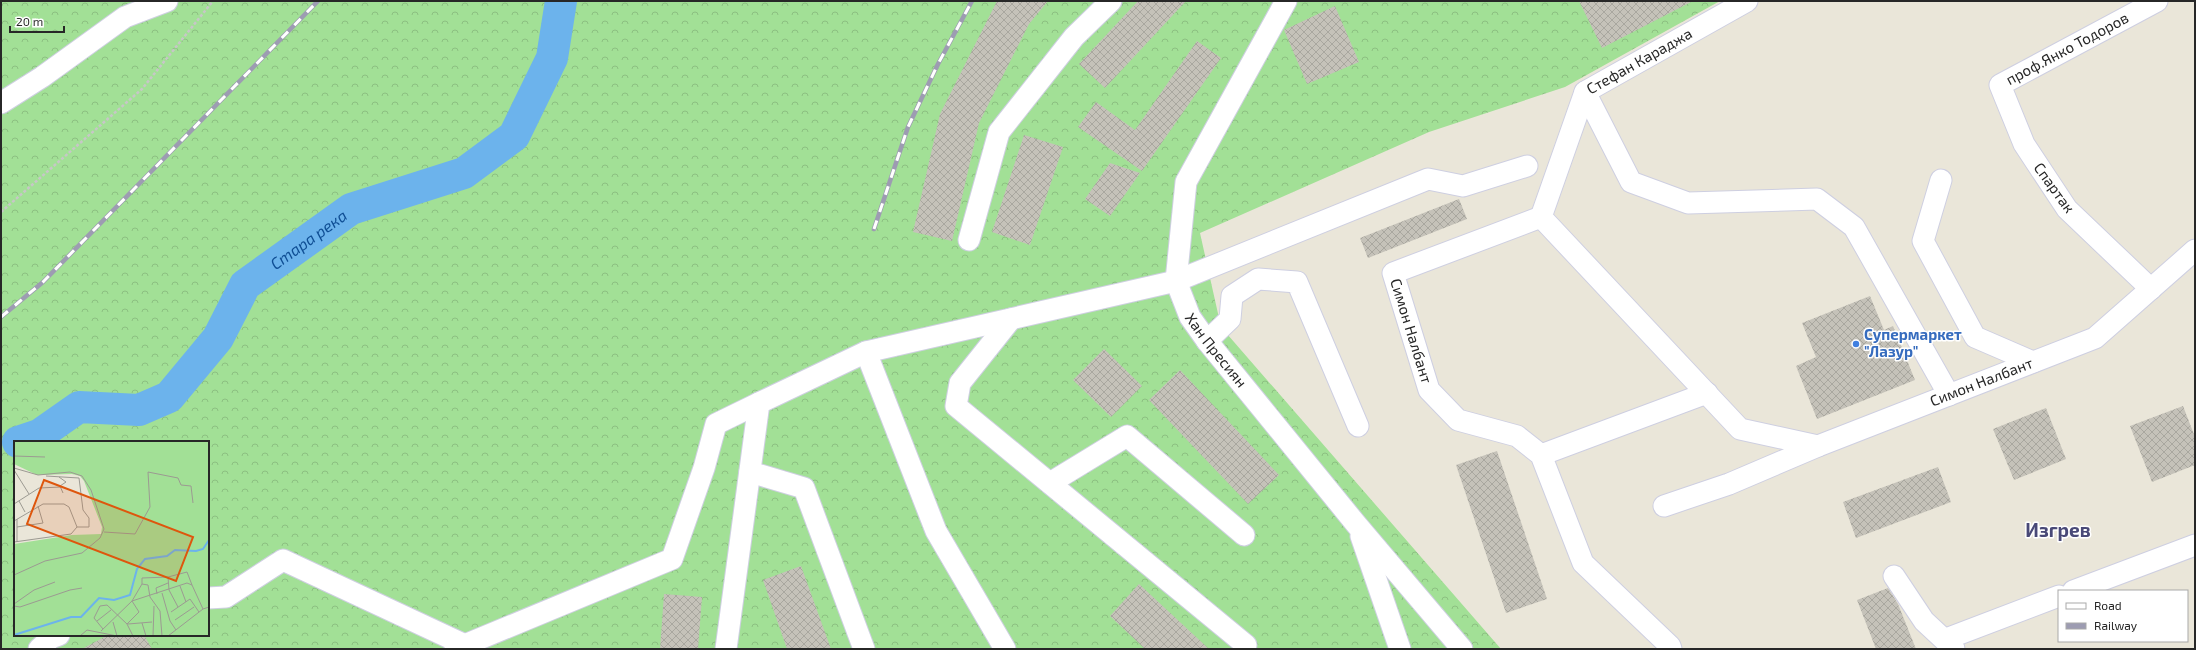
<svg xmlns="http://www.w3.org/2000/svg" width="2196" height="650" font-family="'Exo 2',sans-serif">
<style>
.forest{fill:url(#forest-crowns);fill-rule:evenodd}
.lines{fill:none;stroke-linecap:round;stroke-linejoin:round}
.river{stroke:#6cb3ec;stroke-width:32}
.building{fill:url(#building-cross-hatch)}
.minor-casing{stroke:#cecfe1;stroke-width:23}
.path{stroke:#c7c7c7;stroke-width:2.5;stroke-dasharray:3 2;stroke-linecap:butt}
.minor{stroke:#fff;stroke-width:21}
.rail-casing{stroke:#9d9cb2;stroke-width:4.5}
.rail{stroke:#fff;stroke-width:3;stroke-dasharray:9;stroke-linecap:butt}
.shop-dot{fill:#3f7fe0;stroke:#fff;stroke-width:1.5}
.labels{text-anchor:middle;stroke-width:3;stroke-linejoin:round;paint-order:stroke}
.street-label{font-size:15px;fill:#272727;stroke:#fff}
.shop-label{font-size:15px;font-weight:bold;fill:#366cbe;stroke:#fff;text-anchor:start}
.water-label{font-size:16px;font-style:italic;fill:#0f4e94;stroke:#fff}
.district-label{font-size:19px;font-weight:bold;fill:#494977;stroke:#fff}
.inset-river{fill:none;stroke:#6cb3ec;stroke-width:2}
.inset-road{fill:none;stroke:#9c9a92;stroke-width:1}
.view{fill:#de560d;fill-opacity:0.15;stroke:#de560d;stroke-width:2}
.inset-edge{fill:none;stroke:#272727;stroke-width:2}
</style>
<defs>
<pattern id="forest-crowns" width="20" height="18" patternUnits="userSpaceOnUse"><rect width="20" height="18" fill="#a2e096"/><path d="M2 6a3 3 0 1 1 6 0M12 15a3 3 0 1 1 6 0" fill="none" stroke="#8cc081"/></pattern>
<pattern id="building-cross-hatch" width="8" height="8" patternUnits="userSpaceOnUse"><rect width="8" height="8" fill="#c5c2b9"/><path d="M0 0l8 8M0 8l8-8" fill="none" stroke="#a9a79f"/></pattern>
</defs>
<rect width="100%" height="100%" fill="#eae6d9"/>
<path class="forest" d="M1 1H1720L1565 87 1429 132 1200 233 1221 327 1501 649H1ZM15 442H208V635H15Z"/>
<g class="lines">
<path class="river" id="s1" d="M18 442 39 435 79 407 139 410 169 397 218 338 245 285 351 209 464 173 514 136 552 58 561 1"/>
</g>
<path class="building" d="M997 1H1048L1029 24 979 123 952 241 913 232 940 114Z
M1138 1H1186L1105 88 1079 64Z
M1579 1H1693L1602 48Z
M1335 6 1359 62 1307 84 1284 30Z
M1197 41 1221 58 1142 171 1078 127 1096 102 1135 130Z
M1024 135 1063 147 1030 245 992 232Z
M1110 163 1140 173 1110 216 1085 199Z
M1459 199 1467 219 1368 258 1360 238Z
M1870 296 1884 330 1893 326 1915 380 1817 419 1796 366 1816 357 1802 323Z
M1104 349 1142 386 1111 417 1073 380Z
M1180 370 1279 475 1248 504 1149 400Z
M2183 406 2195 437V465L2152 482 2130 426Z
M2046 408 2066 459 2014 480 1993 429Z
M1497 451 1547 599 1506 613 1456 465Z
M1938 467 1951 502 1856 538 1843 502Z
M801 566 831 649H787L763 580Z
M1139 584 1209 649H1145L1110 616Z
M1888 588 1898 604 1916 649H1876L1857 600Z
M664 594 702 597 698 649H660Z
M108 635H144L152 649H82Z"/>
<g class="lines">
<defs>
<g id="minor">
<path id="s2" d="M1286 1 1186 182 1176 281 1190 317 1207 341 1356 524 1462 649"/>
<path d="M1585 92 1631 182 1688 203 1817 199 1854 227 1949 395"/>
<path d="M1 103 42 77 125 17 167 1"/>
<path d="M1941 180 1923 241 1975 337 2033 362"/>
<path id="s3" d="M1541 217 1740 429 1818 446 2095 338 2195 250"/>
<path id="s4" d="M1541 217 1393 273 1429 390 1458 420 1517 436 1541 455 1583 563 1670 646 1671 649"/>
<path id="s5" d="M1541 217 1585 92 1747 1"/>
<path d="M969 240 999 132 1074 37 1111 1"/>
<path id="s6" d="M2151 289 2067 209 2024 144 2000 85 2157 1"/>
<path d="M1011 319 960 383 956 406 1246 645"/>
<path d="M1207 341 1230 319 1232 296 1258 279 1297 282 1358 426"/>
<path d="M866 352 936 531 1005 649"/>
<path d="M1541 455 1707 393"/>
<path d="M750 472 804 488 864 649"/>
<path d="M1050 483 1127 436 1244 535"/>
<path d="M1664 506 1729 484 1818 446"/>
<path d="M1361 536 1400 649"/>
<path d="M1894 576 1924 621 1954 649"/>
<path d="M2073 591 2195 545"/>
<path d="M208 598 226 597 283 560 465 645"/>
<path d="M1946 639 2059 596"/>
<path d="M39 649 51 638 59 635"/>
<path d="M455 649 672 559 704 468 716 424 759 403"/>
<path d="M726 649 759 403 866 352 1176 281 1428 179 1463 186 1527 166"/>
</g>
</defs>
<use href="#minor" class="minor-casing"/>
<path class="path" d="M1 212 142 89 213 1"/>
<use href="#minor" class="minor"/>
<defs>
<path id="rail" d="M874 229 908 127 938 64 972 1
M1 317 43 282 318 1"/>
</defs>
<use href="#rail" class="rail-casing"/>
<use href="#rail" class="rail"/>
</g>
<circle class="shop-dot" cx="1856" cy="344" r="4"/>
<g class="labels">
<g class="street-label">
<text dy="5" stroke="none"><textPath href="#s6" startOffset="334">проф.Янко Тодоров</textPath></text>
<text dy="5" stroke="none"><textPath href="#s5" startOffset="195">Стефан Караджа</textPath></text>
<text transform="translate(2054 188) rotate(54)" y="5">Спартак</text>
<text dy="5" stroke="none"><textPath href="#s4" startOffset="219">Симон Налбант</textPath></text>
<text dy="5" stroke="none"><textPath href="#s2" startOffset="387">Хан Пресиян</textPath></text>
<text dy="5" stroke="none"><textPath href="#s3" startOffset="546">Симон Налбант</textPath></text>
</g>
<g class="shop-label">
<text x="1864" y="340">Супермаркет<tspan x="1864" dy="17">"Лазур"</tspan></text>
</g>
<g class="water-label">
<text dy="6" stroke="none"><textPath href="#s1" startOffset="378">Стара река</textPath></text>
</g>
<g class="district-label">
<text x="2058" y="537">Изгрев</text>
</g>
</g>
<g transform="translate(14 441)">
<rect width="195" height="195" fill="#eae6d9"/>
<path d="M0 0H195V195H0V103L58 94 87 93 88 86 70 40 66 35 58 33 23 34 0 23Z" fill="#a2e096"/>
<path class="inset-river" d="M0 194 57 176H67L85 157 100 159 116 154 123 128 131 118 153 115 161 109 182 110 189 108 195 99"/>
<path class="inset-road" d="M0 15 31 16M0 27 24 34 56 31 68 35 77 49 90 88 86 97 68 112 31 120 0 134M0 29 15 53M32 35 65 37 69 69 75 77V86H63M45 36 52 41 46 45 49 52M5 60 11 71M0 63 25 47 47 46M3 78V101M0 80 29 63H50L55 66 63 86M3 86 29 82 24 65M90 91 121 93 136 66 134 31 164 37 167 44 177 45 179 62M0 101 57 93 63 86M154 136 155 149 164 166M166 145 172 161M148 152 156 180 162 189M143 153 142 147 154 142M0 163 20 149 41 141M0 165 6 166 56 149 68 147M157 171 176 158 185 171M161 179 180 166M83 180 97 169M99 181 103 195M128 182 132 195M113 183 125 171 118 160 128 143M114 183 138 181M89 188 80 177 86 165 93 164 113 183 119 195M87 190 118 160 173 142 178 144 189 168M66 195 73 189 103 195M139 195 140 165M148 195 146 170 136 156 134 144 128 143V137L154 136 173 131 178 144M154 195 189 168 195 166"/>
<path class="view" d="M30 39 179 96 162 140 13 83Z"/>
<rect width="195" height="195" class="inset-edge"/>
</g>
<rect width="2196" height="650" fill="none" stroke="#272727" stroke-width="4"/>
<rect x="2058" y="590" width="130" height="52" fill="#ffffff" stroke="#a9a9a9"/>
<rect x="2066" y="603" width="20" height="6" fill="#ffffff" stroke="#a9a9a9"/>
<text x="2094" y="610" font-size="12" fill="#272727">Road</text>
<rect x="2066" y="623" width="20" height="6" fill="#9d9cb2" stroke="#a9a9a9"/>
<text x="2094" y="630" font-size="12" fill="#272727">Railway</text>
<path d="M10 26v6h54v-6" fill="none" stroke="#272727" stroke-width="2"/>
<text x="16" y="26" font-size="12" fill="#272727" stroke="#ffffff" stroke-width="3" paint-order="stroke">20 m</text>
</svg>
